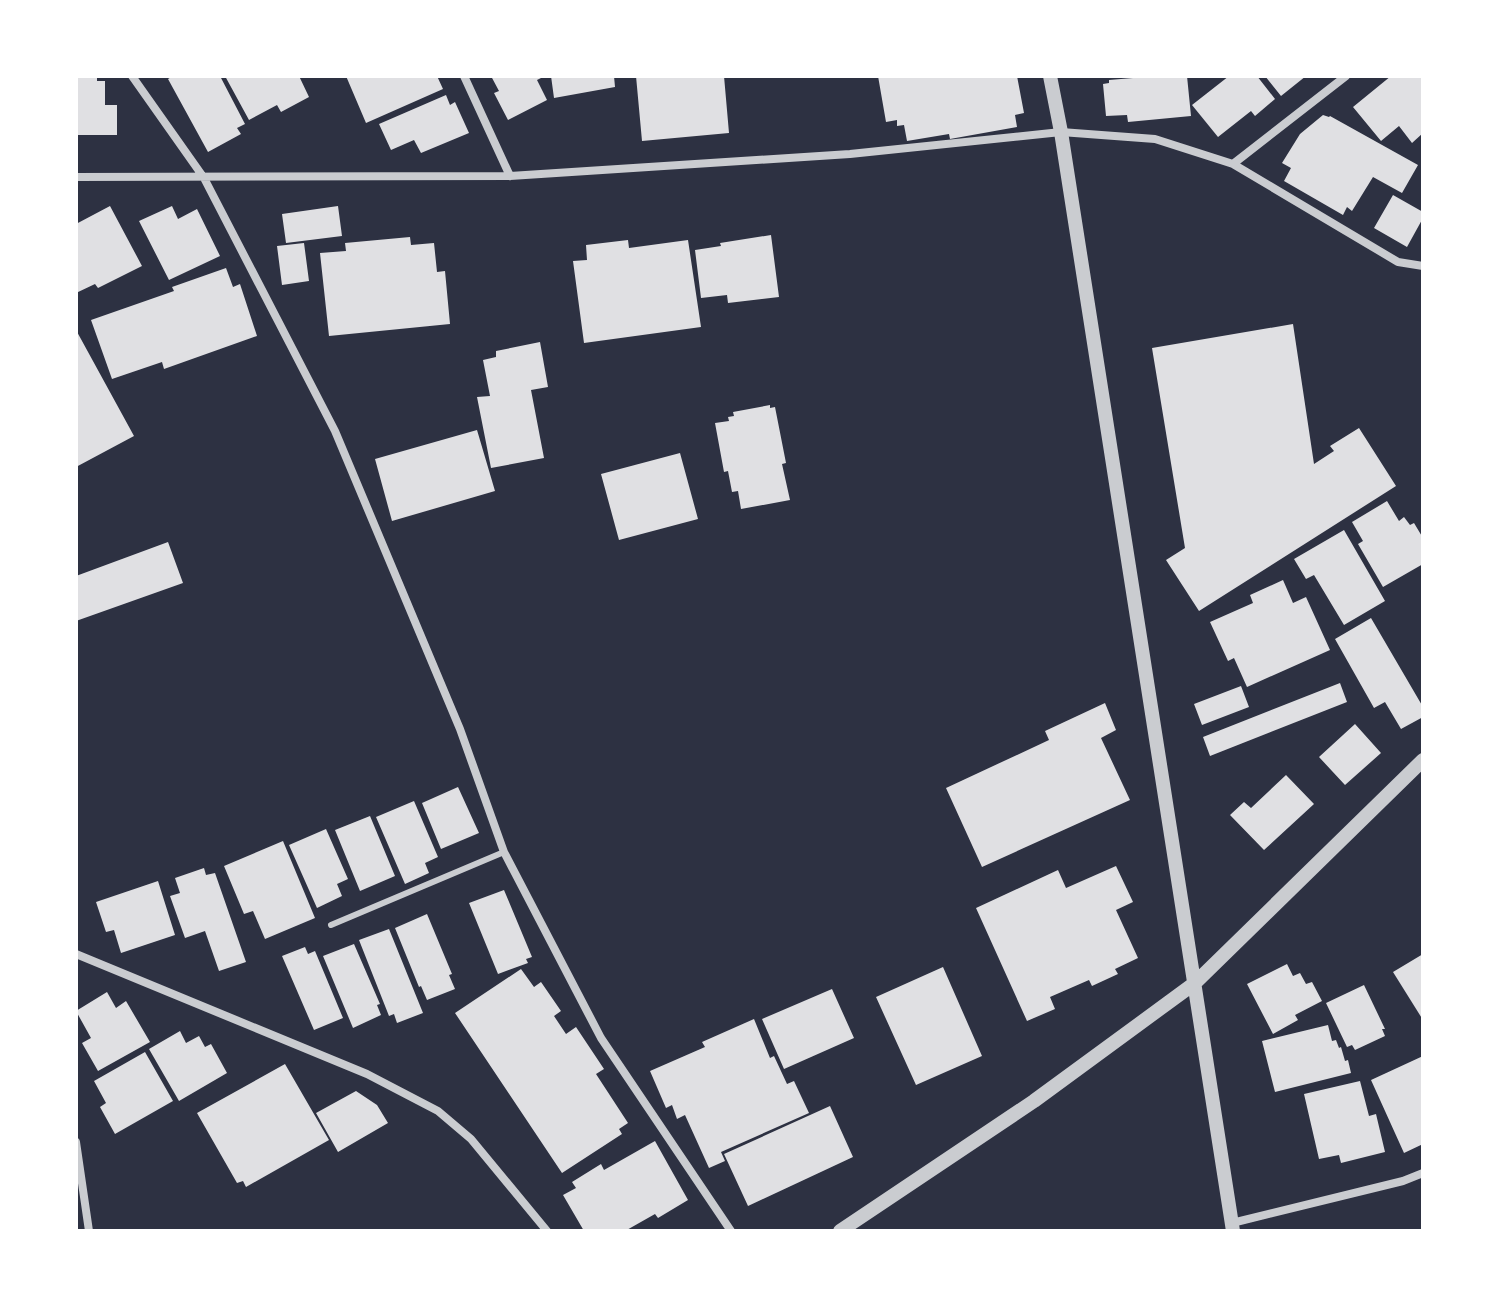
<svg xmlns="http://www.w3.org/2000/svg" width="1499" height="1307" font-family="'Source Serif 4',serif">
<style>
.building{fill:#e0e0e3}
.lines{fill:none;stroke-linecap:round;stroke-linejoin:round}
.service{stroke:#caccd0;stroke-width:6}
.minor{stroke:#caccd0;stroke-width:8}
.tertiary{stroke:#caccd0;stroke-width:14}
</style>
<rect width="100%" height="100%" fill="#2d3142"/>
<path class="building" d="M76 76H97V81H105V105H117V135H76Z
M173 76H220L245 124 237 128 241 134 208 152 168 79Z
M225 76H299L309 97 281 112 277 105 249 120Z
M346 76H437L443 89 366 123Z
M491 76H545L537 80 547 100 508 120 494 93 499 91Z
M551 76H614L615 87 554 98Z
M636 76H724L729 133 642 141Z
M878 76H1017L1024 113 1015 115 1017 127 950 139 949 134 907 141 904 125 897 126V120L886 122Z
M1157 76H1187L1191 116 1128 122 1127 115 1106 116 1103 84 1109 83V80Z
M1229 76H1257L1275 99 1255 116 1251 111 1218 137 1192 105Z
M1265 76H1306L1281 96Z
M1391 76H1423V133L1412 143 1399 126 1381 141 1353 107Z
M446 95 450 105 455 102 469 133 421 153 414 140 391 150 379 124Z
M1323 115 1329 117 1330 116 1418 165 1402 193 1373 177 1352 211 1347 207 1343 215 1284 181 1291 168 1282 163 1300 134Z
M1393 195 1423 212V218L1407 247 1374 228Z
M110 206 142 266 98 288 95 284 76 293V224Z
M172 206 178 219 197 209 220 256 169 280 139 221Z
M338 206 342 236 286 243 282 214Z
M771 235 779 297 728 303 727 295 701 298 695 250 721 246 720 243Z
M410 237 411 245 434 243 437 272 445 271 450 324 329 336 320 253 346 251 345 243Z
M628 240 629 248 688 240 701 327 584 343 573 261 587 260 586 245Z
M304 243 309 281 282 285 277 246Z
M226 268 233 287 240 284 257 336 164 369 162 362 112 379 91 320 174 291 172 287Z
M1293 324 1314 464 1334 451 1330 446 1359 428 1396 486 1199 611 1166 560 1185 548 1152 348Z
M76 330 134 436 76 467Z
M540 342 548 387 531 390 544 458 491 468 477 397 490 396 483 360 496 357V351Z
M770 405V408L775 407 786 463 782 464 790 500 741 509 738 491 732 492 728 471 724 472 715 423 729 421 728 417 734 416 733 412Z
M477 430 495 491 392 521 375 459Z
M680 453 698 519 619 540 601 474Z
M1387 501 1399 521 1404 517 1410 525 1414 523 1423 538V564L1383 587 1358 544 1363 541 1352 522Z
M1344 530 1385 601 1344 625 1314 575 1306 579 1294 559Z
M168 542 183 583 76 621V576Z
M1283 580 1293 603 1306 597 1330 650 1247 687 1234 658 1228 661 1210 622 1253 603 1250 595Z
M1371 618 1423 707V717L1401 729 1385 702 1374 708 1335 639Z
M1340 683 1347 702 1210 756 1203 737Z
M1241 686 1249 707 1202 725 1194 704Z
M1105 703 1116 730 1101 738 1130 800 982 867 946 788 1049 740 1045 731Z
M1355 724 1381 753 1345 785 1319 757Z
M1286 775 1314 804 1264 850 1230 815 1244 802 1251 808Z
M458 787 479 833 441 849 422 803Z
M414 801 438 857 425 863 429 873 405 884 376 817Z
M370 816 395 876 360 891 335 830Z
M326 829 348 879 337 884 342 896 317 908 289 845Z
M283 841 315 918 265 939 253 911 244 914 224 866Z
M1116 866 1133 902 1116 910 1138 958 1115 969 1118 974 1092 986 1089 980 1050 997 1055 1009 1027 1021 976 908 1058 870 1066 888Z
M204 868 206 875 215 873 246 962 219 971 205 931 185 938 170 896 180 893 175 878Z
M158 881 175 935 121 953 114 930 106 932 96 902Z
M504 890 532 957 526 959 528 963 498 974 469 903Z
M427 914 452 974 449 975 455 989 427 1000 421 986 419 987 395 928Z
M389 929 423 1013 397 1023 394 1014 389 1016 359 940Z
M354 944 380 1004 377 1005 381 1015 353 1028 323 956Z
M305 947 308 954 315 951 343 1018 314 1030 282 956Z
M1423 954V1020L1393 972Z
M1287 964 1293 976 1300 973 1306 984 1312 982 1322 1001 1295 1015 1298 1020 1273 1034 1247 984Z
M943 967 982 1056 916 1085 876 997Z
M521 969 534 987 541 982 561 1011 554 1016 566 1034 576 1027 604 1069 596 1074 628 1123 619 1129 622 1134 562 1173 455 1013Z
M1364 985 1385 1029H1382L1385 1036 1355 1050 1352 1045 1347 1047 1326 1003Z
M832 989 854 1038 784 1069 762 1019Z
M107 992 116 1008 126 1001 150 1042 98 1071 82 1043 91 1038 76 1011Z
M754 1019 770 1058 774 1056 787 1084 794 1081 809 1113 721 1152 725 1161 709 1168 685 1115 677 1119 672 1105 666 1108 650 1071 705 1047 702 1042Z
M1328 1025 1332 1041 1336 1040 1339 1048 1341 1047 1345 1061 1348 1060 1351 1073 1275 1092 1262 1041Z
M180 1031 186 1043 199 1036 205 1047 211 1044 227 1073 179 1101 149 1049Z
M145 1052 173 1101 115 1134 100 1107 106 1103 94 1081Z
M1423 1056V1144L1404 1153 1371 1080Z
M285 1064 329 1140 246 1187 243 1181 237 1183 197 1113Z
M1360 1081 1369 1116 1376 1114 1385 1152 1341 1163 1339 1155 1319 1159 1304 1094Z
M356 1091 377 1105 388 1123 338 1152 316 1113Z
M830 1106 853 1157 748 1206 724 1154Z
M655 1141 688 1200 658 1218 655 1214 625 1231H584L563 1195 576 1188 572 1182 601 1164 604 1170Z"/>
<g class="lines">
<path class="service" d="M331 925 504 852"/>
<path class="minor" d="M132 76 204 178 335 431 460 729 504 852 601 1038 731 1231
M464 76 510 176
M1233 164 1346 76
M76 177 510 176 850 154 1061 132 1155 139 1233 164 1398 262 1423 266
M76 954 367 1074 438 1111 471 1139 547 1231
M76 1142 89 1231
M1232 1223 1403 1181 1423 1173"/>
<path class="tertiary" d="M1050 76 1061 132 1233 1231
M840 1231 1034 1101 1195 983 1423 760"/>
</g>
<rect width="1499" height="1307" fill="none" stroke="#ffffff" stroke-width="156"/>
</svg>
